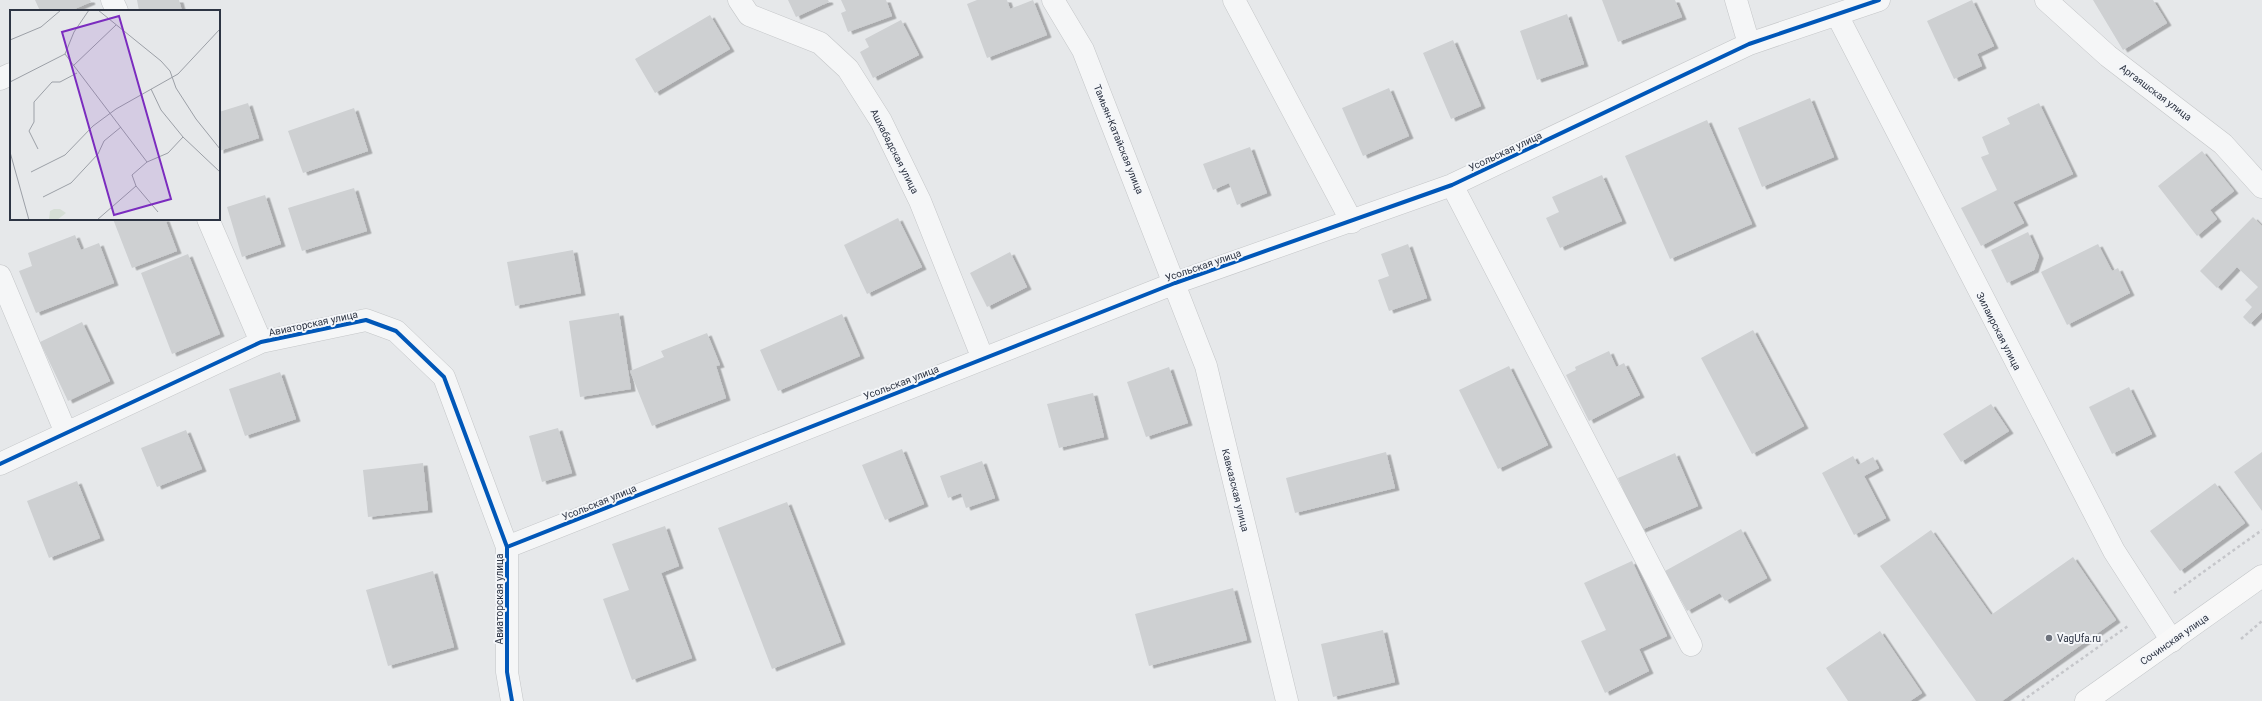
<svg xmlns="http://www.w3.org/2000/svg" width="2262" height="701" font-family="Roboto,sans-serif">
<style>
.building{fill:#ced0d2;filter:url(#shadow)}
.lines{fill:none;stroke-linecap:round;stroke-linejoin:round}
.minor-casing{stroke:#c4c6c8;stroke-width:23}
.major-casing{stroke:#c2c5c8;stroke-width:23}
.path{stroke:#c5c6ca;stroke-width:2.5;stroke-dasharray:3 3;stroke-linecap:butt}
.minor{stroke:#f5f6f7;stroke-width:22}
.major{stroke:#f8f8f8;stroke-width:22}
.cycleway-casing{stroke:#f4f6f9;stroke-width:6}
.cycleway{stroke:#0057b8;stroke-width:4}
.poi-dot{fill:#6e737d;stroke:#f4f6f9;stroke-width:1.5}
.labels{text-anchor:middle;stroke-width:4;stroke-linejoin:round;paint-order:stroke}
.street-label{font-size:10px;fill:#2d3443;stroke:#f4f6f9}
.poi-label{font-size:10px;fill:#2d3443;stroke:#f4f6f9;text-anchor:start}
.inset-road{fill:none;stroke:#9ca0a7;stroke-width:1}
.view{fill:#7b2cbf;fill-opacity:0.15;stroke:#7b2cbf;stroke-width:2}
.inset-edge{fill:none;stroke:#2d3443;stroke-width:2}
</style>
<defs>
<filter id="shadow"><feDropShadow dx="4.5" dy="2.5" stdDeviation="0" flood-color="#0004"/></filter>
</defs>
<rect width="100%" height="100%" fill="#e6e8ea"/>
<path class="building" d="M35 0H90L91 2 70 11H40Z
M137 0H179L182 11H139Z
M788 0H828L829 2 796 17Z
M841 0H886L892 16 848 32 841 13 846 11Z
M977 0H1007L1010 9 1033 0 1047 35 987 58 967 4Z
M1602 0H1675L1682 17 1618 42Z
M1972 0 1994 46 1977 54 1982 66 1954 79 1927 21Z
M2093 0H2153L2167 23 2123 50Z
M1567 14 1584 64 1537 80 1520 31Z
M710 15 730 49 655 93 635 59Z
M901 20 919 55 873 78 860 52 869 47 865 39Z
M1453 40 1481 106 1451 119 1423 53Z
M1389 88 1409 136 1363 156 1342 108Z
M1810 98 1834 157 1762 187 1738 128Z
M248 103 259 138 219 151V112Z
M2039 103 2073 174 2013 202 2024 223 1981 246 1961 208 1997 190 1981 157 1989 154 1982 137 2010 124 2007 118Z
M354 108 368 151 303 173 288 131Z
M1707 120 1752 224 1670 259 1625 156Z
M1250 147 1267 193 1237 205 1229 183 1213 190 1203 164Z
M2202 151 2234 191 2210 210 2217 219 2197 236 2158 186Z
M1602 175 1622 221 1560 248 1546 218 1559 212 1552 197Z
M354 188 367 231 302 251 288 208Z
M265 195 281 244 242 257 227 207Z
M2253 217 2262 226V312L2250 324 2243 317 2252 307 2245 300 2258 287 2237 267 2217 288 2200 271Z
M898 218 922 267 867 294 844 245Z
M113 219H165L177 251 132 268Z
M2028 232 2039 256 2034 270 2007 283 1991 250Z
M75 235 81 250 99 243 114 283 36 313 19 271 32 266 28 253Z
M1408 244 1427 298 1389 311 1378 280 1389 276 1381 254Z
M2098 244 2112 271 2118 268 2130 293 2067 325 2041 272Z
M573 250 581 293 515 306 507 262Z
M1010 252 1027 287 987 307 970 273Z
M188 254 220 334 172 354 141 273Z
M619 313 631 389 580 397 569 321Z
M842 314 860 356 778 391 760 350Z
M82 322 110 381 68 401 40 342Z
M1753 330 1804 426 1752 454 1701 358Z
M707 333 720 365 716 366 726 398 652 426 630 371 664 357 661 351Z
M1609 351 1616 367 1624 363 1640 395 1589 421 1566 375 1576 370 1575 367Z
M1509 366 1548 445 1498 469 1459 390Z
M1169 367 1188 423 1146 437 1127 382Z
M280 372 296 419 245 436 229 389Z
M2129 387 2152 434 2112 454 2089 407Z
M1093 393 1104 437 1059 448 1047 404Z
M1991 404 2009 431 1961 462 1943 434Z
M558 428 572 473 542 482 529 436Z
M186 430 202 469 157 487 141 448Z
M902 449 924 504 885 520 862 465Z
M1386 452 1395 488 1295 513 1286 478Z
M2262 452V511L2234 472Z
M1675 453 1698 506 1641 530 1618 478Z
M1853 456 1858 465 1873 457 1879 468 1864 476 1886 518 1854 535 1822 473Z
M982 461 995 498 966 508 961 493 948 498 940 476Z
M423 463 428 510 368 517 363 470Z
M77 481 100 538 49 558 27 501Z
M2215 483 2245 523 2180 571 2150 531Z
M787 502 841 642 772 669 718 528Z
M665 526 679 566 661 573 692 658 632 680 603 599 629 590 612 544Z
M1741 529 1767 578 1725 601 1720 593 1687 611 1665 571Z
M1931 530 1991 615 2073 557 2116 620 2002 701H1976L1880 566Z
M1632 561 1667 636 1639 649 1649 671 1605 693 1581 641 1606 630 1584 583Z
M433 571 454 647 388 666 366 590Z
M1233 588 1247 640 1149 666 1135 614Z
M1383 630 1395 682 1333 697 1321 644Z
M1880 631 1922 693 1910 701H1848L1826 668Z"/>
<g class="lines">
<defs>
<path id="minor" d="M112 0 117 11
M739 0 749 15 820 43 848 69 881 121 920 201 983 359
M1053 0 1083 50 1206 366 1287 701
M1234 0 1352 222
M1736 0 1749 44
M2046 0 2108 56 2223 144 2262 187
M1837 15 2114 551 2172 641
M0 79 11 74
M1452 185 1691 645
M208 219 261 342
M0 276 66 433
M0 464 261 342 366 320 396 331 444 377 507 547V672L512 701
M507 547 1175 283 1452 185 1749 44 1879 0"/>
<path id="major" d="M2086 701 2262 576"/>
</defs>
<use href="#minor" class="minor-casing"/>
<use href="#major" class="major-casing"/>
<path class="path" d="M2174 593 2262 530
M2241 639 2262 621
M2022 701 2128 626"/>
<use href="#minor" class="minor"/>
<use href="#major" class="major"/>
<defs>
<path id="cycleway" d="M0 464 261 342 366 320 396 331 444 377 507 547V672L512 701
M507 547 1175 283 1452 185 1749 44 1879 0"/>
</defs>
<use href="#cycleway" class="cycleway-casing"/>
<use href="#cycleway" class="cycleway"/>
</g>
<circle class="poi-dot" cx="2049" cy="638" r="4"/>
<g class="labels">
<g class="street-label">
<text transform="translate(2156 92) rotate(37)" y="4">Аргаяшская улица</text>
<text transform="translate(1119 139) rotate(68)" y="4">Тамьян-Катайская улица</text>
<text transform="translate(895 151) rotate(63)" y="4">Ашхабадская улица</text>
<text transform="translate(1505 151) rotate(-25)" y="4">Усольская улица</text>
<text transform="translate(1203 265) rotate(-19)" y="4">Усольская улица</text>
<text transform="translate(313 323) rotate(-12)" y="4">Авиаторская улица</text>
<text transform="translate(1999 331) rotate(63)" y="4">Зилаирская улица</text>
<text transform="translate(901 382) rotate(-21)" y="4">Усольская улица</text>
<text transform="translate(1236 490) rotate(76)" y="4">Кавказская улица</text>
<text transform="translate(599 502) rotate(-22)" y="4">Усольская улица</text>
<text transform="translate(499 599) rotate(-90)" y="4">Авиаторская улица</text>
<text transform="translate(2174 639) rotate(-35)" y="4">Сочинская улица</text>
</g>
<g class="poi-label">
<text x="2057" y="642">VagUfa.ru</text>
</g>
</g>
<g transform="translate(10 10)">
<rect width="210" height="210" fill="#e6e8ea"/>
<path d="M44 199H50L56 203 47 210H39L40 201Z" fill="#d6ded6"/>
<path class="inset-road" d="M88 0 151 51 160 61 166 78 186 109 210 139M0 30 31 17 51 0M55 44 137 152M63 56 106 15M0 72 55 44 64 22 79 0M141 79 151 100 173 127 210 162M28 139 19 121 24 112V92L42 72H50L67 63M0 142 19 210M21 162 55 145 83 116 106 99 168 64 210 19M33 187 61 173 88 144 94 131 111 117M148 202 126 176 122 165 137 152 158 143 173 127M87 210 126 176"/>
<path class="view" d="M109 6 161 189 104 205 52 22Z"/>
<rect width="210" height="210" class="inset-edge"/>
</g>
</svg>
